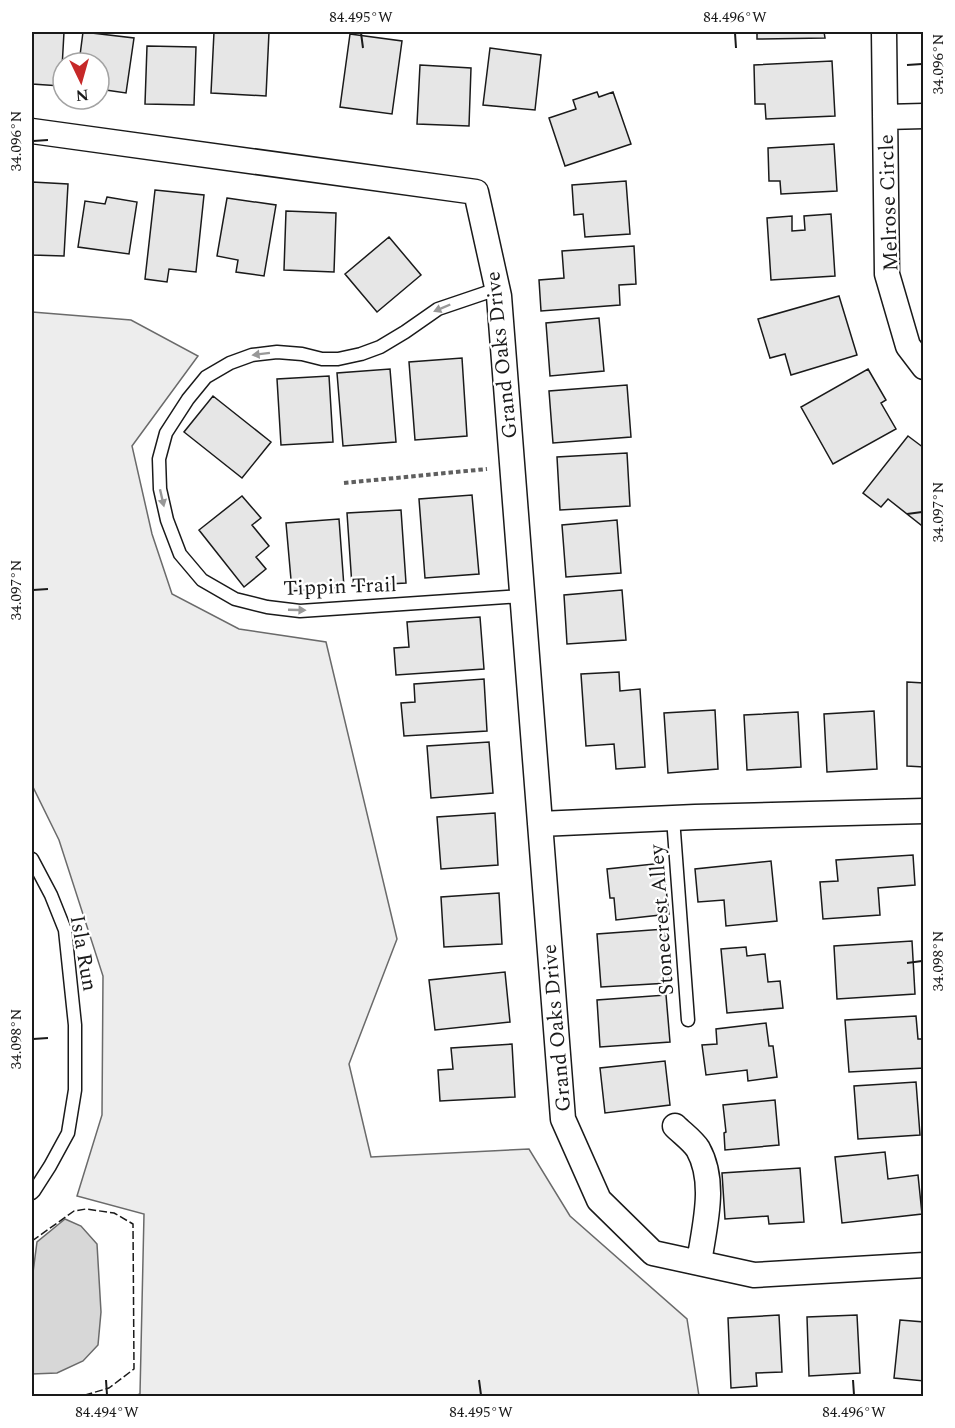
<svg xmlns="http://www.w3.org/2000/svg" width="955" height="1428" font-family="Spectral,serif">
<style>
.built{fill:#ededed;stroke:#6a6a6a;stroke-width:1.5}
.water{fill:#d7d7d7;stroke:#6a6a6a;stroke-width:1.5}
.building{fill:#e6e6e6;stroke:#1a1a1a;stroke-width:1.5}
.lines{fill:none;stroke-linecap:round;stroke-linejoin:round}
.lane-casing{stroke:#1a1a1a;stroke-width:15}
.street-casing{stroke:#1a1a1a;stroke-width:27}
.path{stroke:#5f5f5f;stroke-width:4;stroke-dasharray:4.5 3;stroke-linecap:butt}
.lane{stroke:#fff;stroke-width:12}
.street{stroke:#fff;stroke-width:24}
.fence{stroke:#1a1a1a;stroke-width:1.5;stroke-dasharray:8 3;stroke-linecap:butt}
.oneway{fill:#989898}
.ticks{fill:none;stroke:#1a1a1a;stroke-width:2}
.labels{text-anchor:middle;stroke-width:4.5;stroke-linejoin:round;paint-order:stroke}
.street-label{font-size:21px;fill:#1a1a1a;stroke:#fff}
.neatline{fill:none;stroke:#1a1a1a;stroke-width:2}
.ticks-label{font-size:15px;text-anchor:middle;fill:#1a1a1a}
</style>
<rect width="100%" height="100%" fill="#fff"/>
<path class="built" d="M32 312 131 320 198 356 132 446 152 534 172 594 239 629 326 642 397 939 349 1064 371 1157 529 1149 570 1216 687 1319 699 1396H134L140 1394 144 1214 77 1196 102 1115 103 976 59 840 32 785Z"/>
<path class="water" d="M65 1219 81 1226 97 1244 101 1312 98 1345 83 1361 57 1373 32 1374V1280L37 1242Z"/>
<path class="building" d="M32 32H64L61 86 32 84Z
M83 32 134 38 126 93 99 89V63H79Z
M214 32H269L266 96 211 93Z
M757 32H824L825 38 757 39Z
M350 34 402 41 392 114 340 107Z
M147 46 196 47 194 105 145 104Z
M490 48 541 55 535 110 483 105Z
M832 61 835 116 766 119 765 104H755L754 65Z
M420 65 471 68 469 126 417 124Z
M597 92 599 97 613 92 631 144 565 166 549 118 576 109 573 100Z
M834 144 837 191 781 194 780 181H769L768 148Z
M626 181 630 234 585 237 583 214 574 215 572 185Z
M32 182 68 184 64 256 32 255Z
M155 190 204 195 196 272 169 269 167 282 145 279Z
M107 197 137 202 129 254 78 247 85 201 105 204Z
M227 198 276 205 264 276 236 272 238 260 217 256Z
M286 211 336 213 334 272 284 270Z
M831 214 835 276 771 280 767 218 792 216V231L805 230 804 216Z
M389 237 421 275 377 312 345 274Z
M634 246 636 284 619 285 620 305 541 311 539 280 564 278 562 251Z
M839 296 857 355 791 375 785 354 770 358 758 319Z
M599 318 604 371 550 376 546 323Z
M462 358 467 436 415 440 409 362Z
M390 369 396 442 343 446 337 373Z
M868 369 886 400 881 403 896 429 833 464 801 407Z
M329 376 333 442 281 445 277 379Z
M627 385 631 437 553 443 549 391Z
M213 396 271 442 242 478 184 432Z
M908 436 924 448V522L921 525 888 499 881 507 863 493Z
M627 453 630 506 560 510 557 457Z
M472 495 479 574 425 578 419 499Z
M242 496 261 518 252 525 269 546 256 557 266 569 244 587 199 530Z
M401 510 406 583 352 586 347 513Z
M339 519 344 587 292 591 286 523Z
M617 520 621 573 566 577 562 525Z
M622 590 626 640 567 644 564 595Z
M480 617 484 669 396 675 394 648 409 647 407 622Z
M619 672 620 691 640 689 645 767 616 769 614 744 586 746 581 674Z
M484 679 487 731 404 736 401 703 415 702 414 684Z
M907 682 924 683V767L907 766Z
M715 710 718 769 668 773 664 713Z
M874 711 877 769 827 772 824 714Z
M798 712 801 767 747 770 744 715Z
M489 742 493 793 431 798 427 746Z
M495 813 498 865 441 869 437 817Z
M913 855 915 885 878 888 880 915 823 919 820 882 838 881 836 860Z
M771 861 777 921 726 926 724 900 698 902 695 869Z
M663 863 669 914 616 920 614 898H610L607 869Z
M499 893 502 944 444 947 441 897Z
M665 929 669 983 601 987 597 934Z
M912 941 915 994 837 999 834 946Z
M746 947 747 956 765 954 768 982 780 981 783 1008 727 1013 721 949Z
M505 972 510 1022 435 1030 429 980Z
M666 995 670 1042 600 1047 597 1000Z
M916 1016 918 1039H924V1068L849 1072 845 1020Z
M766 1023 769 1046H773L777 1077 748 1081 747 1070 706 1075 702 1045 717 1044 716 1029Z
M512 1044 515 1097 440 1101 438 1070 453 1069 451 1048Z
M665 1061 670 1105 605 1113 600 1068Z
M916 1082 920 1135 858 1139 854 1086Z
M775 1100 779 1145 725 1150 724 1133 726 1132 723 1105Z
M885 1152 888 1179 918 1175 922 1214 842 1223 835 1157Z
M800 1168 804 1222 769 1224 768 1216 725 1219 722 1173Z
M779 1315 782 1372 756 1373 757 1386 731 1388 728 1318Z
M857 1315 860 1373 809 1376 807 1317Z
M900 1320 924 1322V1381L894 1378Z"/>
<g class="lines">
<defs>
<path id="lane" d="M497 289 438 309 405 332 380 347 361 354 338 359H322L302 354 277 352 252 355 230 363 206 377 188 399 166 433 159 459 160 489 167 520 180 554 202 580 235 599 267 607 300 611 522 596
M673 818 688 1020
M32 859 51 895 65 930 75 1025V1090L68 1133 50 1166 34 1191 32 1193"/>
<path id="street" d="M884 32 887 274 908 346 924 367
M885 117 924 116
M32 131 476 192 499 296 563 1119 599 1200 653 1253 754 1275 924 1265
M540 824 695 817 924 811
M675 1126C682 1133 693 1141 698 1149 717 1183 704 1227 699 1263"/>
</defs>
<use href="#lane" class="lane-casing"/>
<use href="#street" class="street-casing"/>
<path class="path" d="M344 483 487 469"/>
<use href="#lane" class="lane"/>
<use href="#street" class="street"/>
<path class="fence" d="M32 1241 74 1211 86 1209 114 1213 133 1224 134 1369 109 1388 82 1396"/>
</g>
<defs><path id="oneway-solid" d="M-6-.8H1V-3.2L6.5 0L1 3.2V.8H-6Z" transform="scale(1.5)"/></defs>
<g class="oneway">
<use href="#oneway-solid" transform="translate(442 308) rotate(157)"/>
<use href="#oneway-solid" transform="translate(261 354) rotate(173)"/>
<use href="#oneway-solid" transform="translate(162 498) rotate(77)"/>
<use href="#oneway-solid" transform="translate(297 610) rotate(2)"/>
</g>
<path class="ticks" d="M361 33 363 48M735 33 736 48M907 65 922 64M33 141 48 140M907 514 922 512M33 590 48 589M907 963 922 961M33 1039 48 1038M106 1380 107 1395M479 1380 481 1395M853 1380 854 1395"/>
<g class="labels">
<g class="street-label">
<text transform="translate(888 203) rotate(-92)" y="7">Melrose Circle</text>
<text transform="translate(501 355) rotate(-96)" y="7">Grand Oaks Drive</text>
<text transform="translate(340 586) rotate(-2)" y="7">Tippin Trail</text>
<text transform="translate(661 920) rotate(-94)" y="7">Stonecrest Alley</text>
<text transform="translate(84 953) rotate(80)" y="7">Isla Run</text>
<text transform="translate(556 1028) rotate(-95)" y="7">Grand Oaks Drive</text>
</g>
</g>
<rect width="955" height="1428" fill="none" stroke="#ffffff" stroke-width="66"/>
<g transform="translate(81 81) rotate(175)"><circle r="28" fill="#ffffff" stroke="#a3a3a3" stroke-width="1.5"/>
<path d="M0-4.5L10 22L0 15L-10 22Z" fill="#c62828"/>
<text y="-9" font-size="16" font-weight="bold" text-anchor="middle" fill="#1a1a1a">N</text>
</g>
<rect x="33" y="33" width="889" height="1362" class="neatline"/>
<g class="ticks-label">
<text x="361" y="22">84.495°W</text>
<text x="735" y="22">84.496°W</text>
<text transform="translate(938 64) rotate(-90)" y="5">34.096°N</text>
<text transform="translate(16 141) rotate(-90)" y="5">34.096°N</text>
<text transform="translate(938 512) rotate(-90)" y="5">34.097°N</text>
<text transform="translate(16 590) rotate(-90)" y="5">34.097°N</text>
<text transform="translate(938 961) rotate(-90)" y="5">34.098°N</text>
<text transform="translate(16 1039) rotate(-90)" y="5">34.098°N</text>
<text x="107" y="1417">84.494°W</text>
<text x="481" y="1417">84.495°W</text>
<text x="854" y="1417">84.496°W</text>
</g>
</svg>
